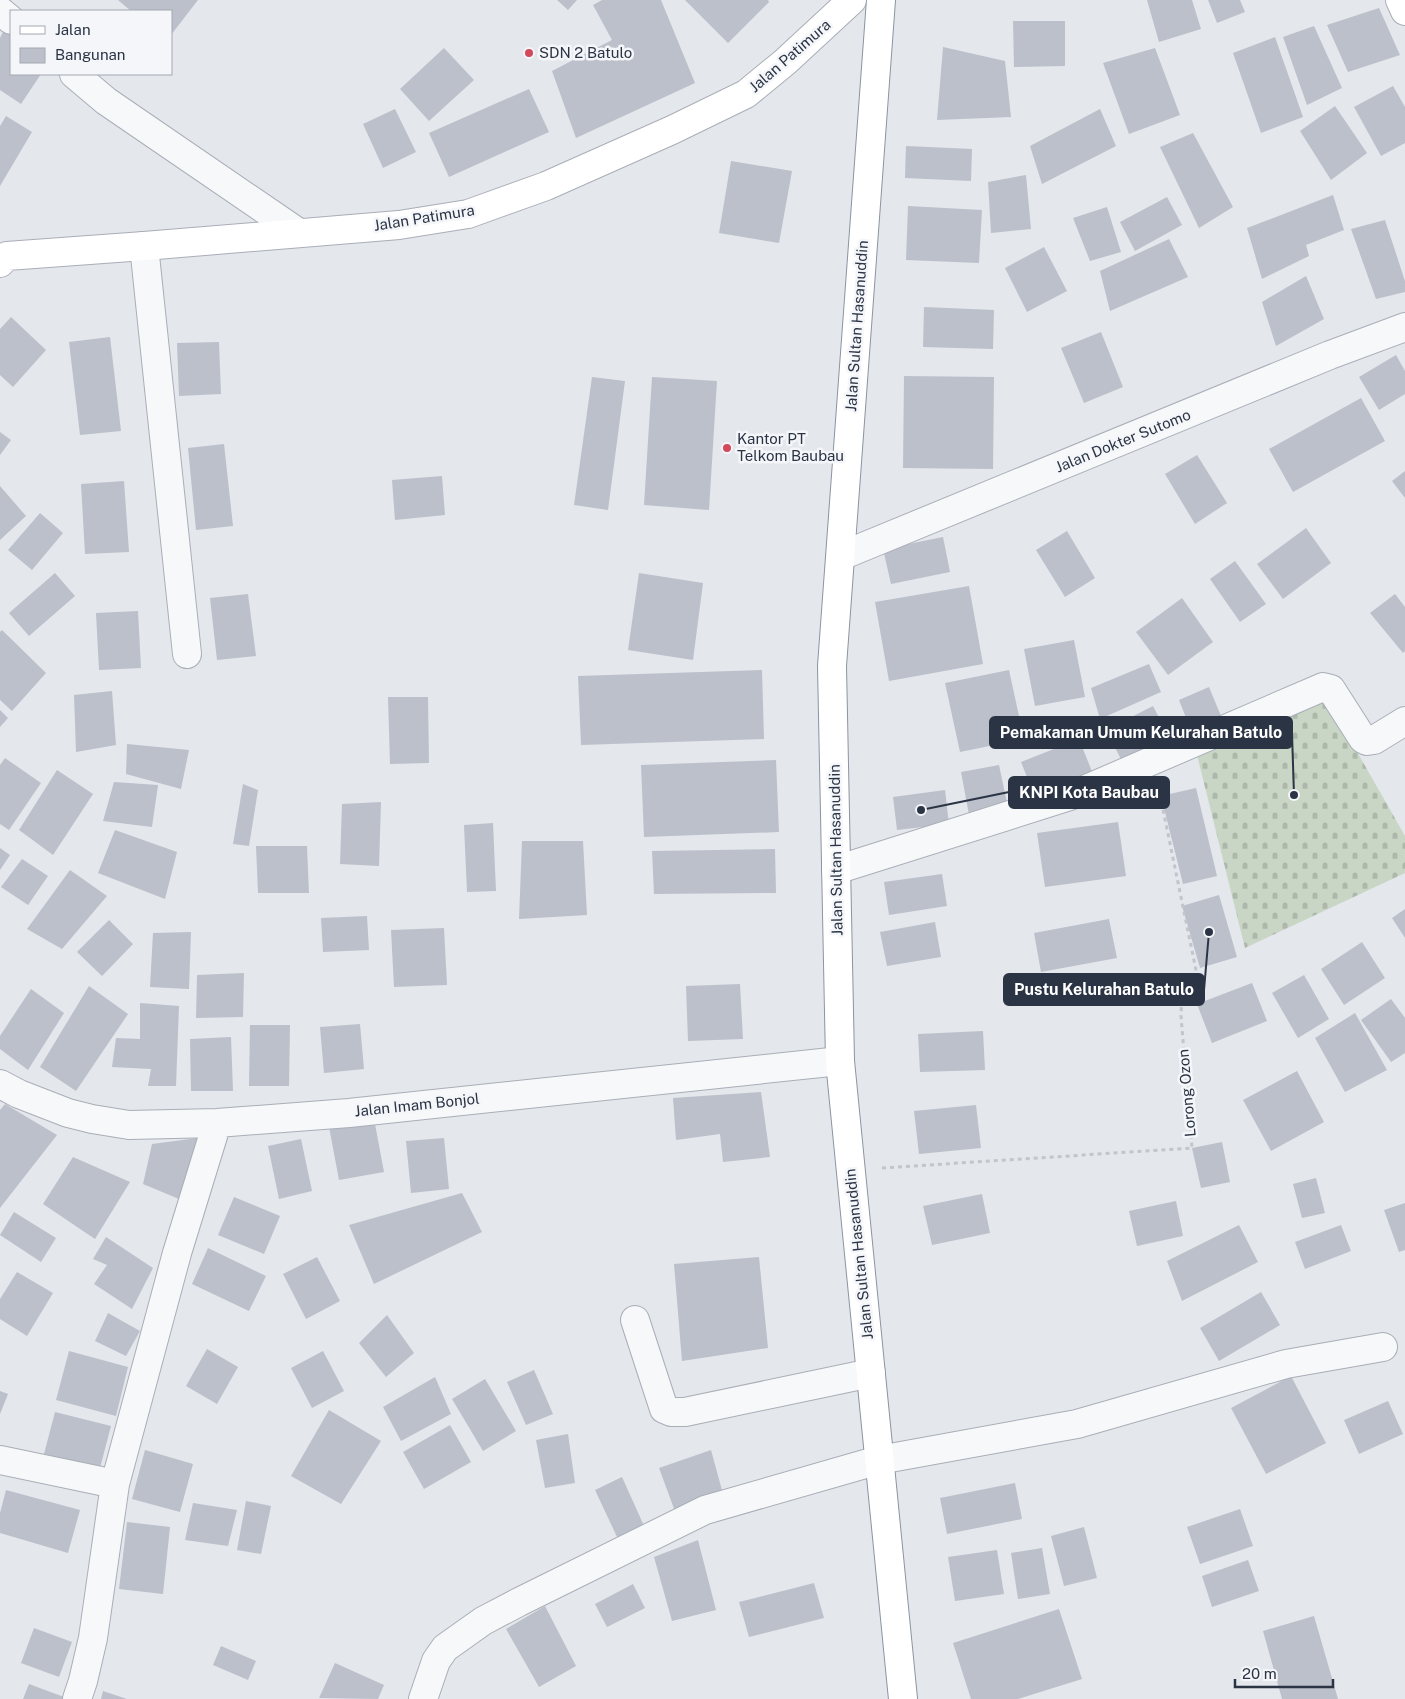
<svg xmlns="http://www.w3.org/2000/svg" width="1405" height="1699" font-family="'Public Sans',sans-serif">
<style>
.cemetery{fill:url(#cemetery-stones)}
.building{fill:#bbc0ca}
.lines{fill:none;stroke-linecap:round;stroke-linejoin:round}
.street-casing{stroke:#a9aeb7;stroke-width:30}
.secondary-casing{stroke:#a9aeb7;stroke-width:30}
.highway-casing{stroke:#8b94a3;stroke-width:30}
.path{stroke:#c2c5cb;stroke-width:3;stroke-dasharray:4 4;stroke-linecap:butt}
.street{stroke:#f7f8fa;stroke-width:28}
.secondary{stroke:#fff;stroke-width:28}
.highway{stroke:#fff;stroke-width:28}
.poi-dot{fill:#d1495b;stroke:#f4f6f9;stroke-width:2}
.labels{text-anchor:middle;stroke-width:5;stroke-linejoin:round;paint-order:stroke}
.poi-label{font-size:15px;fill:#2b3445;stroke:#f4f6f9;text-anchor:start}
.street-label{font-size:15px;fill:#2b3445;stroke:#f4f6f9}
.leader{fill:none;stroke:#2b3445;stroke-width:2}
.callout-dot{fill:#2b3445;stroke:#f4f6f9;stroke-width:2}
.callout{fill:#2b3445;stroke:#2b3445;stroke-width:2}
.callout-label{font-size:16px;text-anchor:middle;font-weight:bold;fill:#fff}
</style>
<defs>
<pattern id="cemetery-stones" width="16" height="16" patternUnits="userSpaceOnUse" patternTransform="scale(1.25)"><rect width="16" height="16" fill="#c9d6c5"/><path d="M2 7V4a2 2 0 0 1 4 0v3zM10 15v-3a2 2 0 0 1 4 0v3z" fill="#adb8ab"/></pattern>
</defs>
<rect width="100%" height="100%" fill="#e4e7ec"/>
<path class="cemetery" d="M1327 699 1405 836V873L1245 948 1197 755Z"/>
<path class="building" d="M118 0H198L171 35V11H131Z
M557 0H577L568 10Z
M602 0H661L695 83 576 138 552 71 612 40 593 5Z
M685 0H768L769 2 728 43Z
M1147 0H1192L1201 29 1159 42Z
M1208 0H1240L1245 12 1217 23Z
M1379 8 1400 55 1348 72 1327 25Z
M1013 21H1065V66L1014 67Z
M6 26 11 31V74H41L21 104 0 90V38Z
M1314 26 1342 88 1307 105 1283 37Z
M1275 37 1303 117 1261 133 1233 53Z
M943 47 1005 61 1011 117 937 120Z
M444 48 474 80 429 121 400 89Z
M1155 48 1180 115 1129 134 1103 63Z
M1393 86 1405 107V143L1381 156 1354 107Z
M529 89 549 132 449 177 429 133Z
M1335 106 1367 153 1331 180 1300 131Z
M395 109 416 152 383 168 363 124Z
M1100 109 1116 146 1042 184 1030 146Z
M6 116 32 132 0 186V126Z
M1193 133 1233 207 1199 228 1160 147Z
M906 146 972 149 971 181 905 178Z
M731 161 792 171 779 243 719 233Z
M1026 175 1031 229 991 233 988 182Z
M1333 195 1344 230 1306 245 1309 256 1262 279 1247 228Z
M1167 197 1182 225 1135 251 1120 222Z
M908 206 982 210 979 263 906 260Z
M1107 207 1121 252 1090 261 1073 218Z
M1385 220 1405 281V292L1376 299 1351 229Z
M1169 239 1188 277 1110 311 1100 271Z
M1044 247 1067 291 1027 312 1005 268Z
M1306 276 1324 319 1276 346 1262 302Z
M924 307 994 310 993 349 923 347Z
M11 317 46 350 13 387 0 375V329Z
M1101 332 1123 387 1084 403 1061 348Z
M110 337 121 431 80 435 69 342Z
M219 342 221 394 179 396 177 343Z
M1396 355 1405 371V394L1379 410 1359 377Z
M904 376 994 377 993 469 903 468Z
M592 377 625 381 608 510 574 505Z
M652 377 717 381 709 510 644 505Z
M1361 398 1385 441 1293 492 1269 449Z
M0 432 11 440 0 455Z
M224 444 233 526 196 530 188 448Z
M1197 455 1227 503 1195 524 1165 474Z
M1405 471V498L1392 481Z
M442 476 445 515 395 520 392 480Z
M124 481 129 552 85 554 81 484Z
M0 486 26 516 0 540Z
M40 513 63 533 32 570 8 550Z
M1306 528 1331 563 1283 599 1257 564Z
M1067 531 1095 578 1065 597 1036 550Z
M943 537 950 572 891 584 883 549Z
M1235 561 1266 604 1240 622 1210 579Z
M55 573 75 596 29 636 9 613Z
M639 573 703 583 693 660 628 650Z
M969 586 983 664 889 681 875 602Z
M248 594 256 656 217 660 210 598Z
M1395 594 1405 607V651L1403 653 1370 613Z
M1182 598 1213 642 1168 675 1136 632Z
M138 611 141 668 99 670 96 613Z
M2 630 46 673 12 711 0 700V632Z
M1074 640 1085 697 1035 706 1024 649Z
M1149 664 1161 692 1100 719 1091 688Z
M762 670 764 739 581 745 578 676Z
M1009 670 1024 739 960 752 945 683Z
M1209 687 1221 716 1190 728 1179 700Z
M112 691 116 745 76 752 74 695Z
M388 697H428L429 763 390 764Z
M1153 706 1171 741 1124 765 1106 730Z
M0 710 8 718 0 727Z
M1079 739 1093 774 1035 797 1021 762Z
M127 744 189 750 181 789 126 774Z
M5 758 41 783 9 830 0 824V765Z
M776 760 779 832 644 837 641 765Z
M999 765 1009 812 970 820 961 772Z
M57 770 93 794 53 855 19 830Z
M114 782 158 785 152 827 103 821Z
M243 784 258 790 249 846 233 844Z
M1196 788 1217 876 1183 884 1161 796Z
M945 790 949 824 897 830 893 797Z
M381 802 379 866 340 864 342 804Z
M1118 822 1126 876 1045 887 1037 833Z
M493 823 496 891 467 892 464 825Z
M115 830 177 852 165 899 98 873Z
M522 841H583L587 915 519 919Z
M256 846H307L309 893H258Z
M0 848 10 855 0 870Z
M775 849 776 893 654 894 652 851Z
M22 859 48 876 28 905 1 887Z
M70 870 107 896 62 949 27 929Z
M942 874 947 906 889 915 884 882Z
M1219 895 1237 957 1200 968 1182 906Z
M1405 909V938L1392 918Z
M367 916 369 950 323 952 321 918Z
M1109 919 1117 958 1041 972 1034 933Z
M109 920 133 944 102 976 77 952Z
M935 922 941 957 887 966 880 932Z
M444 928 447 985 394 987 391 930Z
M191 932 189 989 150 987 153 933Z
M1362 942 1385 978 1344 1005 1321 969Z
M244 973 243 1017 196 1018 197 975Z
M1304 975 1329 1019 1298 1038 1272 993Z
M1252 983 1267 1021 1212 1043 1197 1004Z
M740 984 743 1039 688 1041 686 986Z
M89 986 128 1014 76 1091 40 1067Z
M31 989 64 1013 28 1070 0 1049V1036Z
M1391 999 1405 1018V1053L1391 1062 1361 1020Z
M140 1003 179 1006 176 1086H148L151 1069 112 1067 116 1038 140 1039Z
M1355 1013 1387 1070 1345 1092 1315 1038Z
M360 1024 364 1069 324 1073 320 1027Z
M250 1025H290L289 1086H249Z
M983 1031 985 1070 920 1072 918 1034Z
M231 1037 233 1091H191L190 1039Z
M1297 1071 1324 1122 1271 1151 1243 1100Z
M761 1092 770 1157 723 1162 720 1134 676 1140 673 1098Z
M5 1104 57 1135 0 1208V1110Z
M976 1105 981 1148 919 1154 914 1111Z
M375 1124 384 1172 339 1180 329 1127Z
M198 1138 179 1199 143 1184 152 1144Z
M444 1138 449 1189 411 1193 406 1141Z
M301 1139 312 1191 279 1199 268 1146Z
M1222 1142 1230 1182 1201 1188 1192 1148Z
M73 1157 130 1182 95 1239 43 1204Z
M1316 1178 1325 1213 1302 1218 1293 1184Z
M462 1193 482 1232 374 1284 349 1225Z
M982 1194 990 1233 932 1245 923 1206Z
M234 1197 280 1216 264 1254 218 1235Z
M1176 1201 1183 1236 1137 1246 1129 1211Z
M1405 1203V1250L1399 1252 1384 1210Z
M14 1212 56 1238 41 1262 0 1235Z
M1239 1225 1258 1262 1182 1301 1167 1261Z
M1341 1225 1351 1251 1305 1269 1295 1242Z
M106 1237 153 1268 132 1309 94 1284 107 1265 93 1259Z
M208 1248 266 1276 249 1311 192 1284Z
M317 1257 340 1301 306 1319 283 1274Z
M759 1257 768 1348 682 1361 674 1264Z
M17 1272 53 1293 27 1336 0 1319V1299Z
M1261 1292 1280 1325 1219 1361 1200 1328Z
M108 1313 140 1331 126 1356 95 1341Z
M387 1315 414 1353 386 1377 359 1343Z
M207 1349 238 1367 217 1404 186 1386Z
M69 1351 128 1367 116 1416 56 1400Z
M323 1351 344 1391 312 1408 291 1368Z
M534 1370 553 1414 526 1425 507 1382Z
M1291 1376 1326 1443 1266 1474 1231 1408Z
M435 1377 451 1414 401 1441 383 1407Z
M485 1379 516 1431 483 1451 452 1399Z
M0 1391 8 1394 0 1414Z
M1388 1401 1403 1434 1359 1454 1344 1420Z
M329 1410 381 1441 341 1504 291 1476Z
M55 1412 111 1426 100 1468 44 1454Z
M450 1425 471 1462 424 1489 403 1452Z
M568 1434 575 1483 545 1488 536 1440Z
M145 1450 193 1464 180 1512 132 1499Z
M711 1450 723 1494 676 1514 659 1468Z
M622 1477 645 1528 618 1539 595 1490Z
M1015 1483 1022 1519 947 1534 940 1498Z
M6 1490 80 1510 68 1553 0 1533V1513Z
M246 1501 271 1506 261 1554 237 1550Z
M193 1503 237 1510 228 1546 185 1540Z
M1240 1509 1253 1546 1200 1564 1187 1527Z
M127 1522 170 1527 163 1594 119 1589Z
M1084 1527 1097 1578 1064 1586 1051 1536Z
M698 1540 716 1610 672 1621 654 1557Z
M1042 1548 1050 1594 1018 1599 1011 1553Z
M997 1550 1004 1594 955 1601 948 1557Z
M1248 1560 1259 1591 1212 1607 1202 1576Z
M814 1583 824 1618 749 1637 739 1602Z
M633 1584 645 1608 607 1627 595 1604Z
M545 1606 576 1666 539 1687 506 1629Z
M1059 1609 1082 1679 1018 1699H971L953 1643Z
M1314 1616 1338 1699H1282L1263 1631Z
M34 1628 72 1642 59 1677 21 1663Z
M221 1646 256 1661 248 1680 213 1665Z
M335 1663 384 1685 378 1699 319 1698Z
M29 1684 64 1697 63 1699H23Z
M103 1691 127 1699H101Z"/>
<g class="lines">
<defs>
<path id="street" d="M0 11 11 20
M74 74 106 101 299 233
M144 246 187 654
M841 556 1330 355 1405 327
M836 870 1070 796 1323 687 1331 689 1363 739 1367 741 1374 740 1405 721
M0 1084 19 1094 68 1113 92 1119 129 1125 217 1123 349 1113 840 1061
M635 1320 664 1409 671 1412H685L871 1373
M0 1460 115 1484
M77 1699 83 1681 93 1638 115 1484 177 1253 217 1123
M423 1699 436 1661 445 1648 483 1621 519 1602 705 1510 879 1460 1077 1424 1286 1364 1383 1347"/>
<path id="secondary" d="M1400 0 1405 11
M0 263 7 256 144 246 399 225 468 214 546 186 672 130 746 94 785 62 852 0"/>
<path id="highway" d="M881 0 832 666 840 1061 903 1699"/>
</defs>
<use href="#street" class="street-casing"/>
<use href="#secondary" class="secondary-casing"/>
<use href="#highway" class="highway-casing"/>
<path class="path" d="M882 1168 1192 1148 1181 1016 1182 987 1197 975 1159 790"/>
<use href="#street" class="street"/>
<use href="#secondary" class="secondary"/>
<use href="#highway" class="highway"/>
</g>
<g class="poi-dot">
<circle cx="529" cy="53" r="5"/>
<circle cx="727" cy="448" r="5"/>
</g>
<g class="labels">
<g class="poi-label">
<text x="539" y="58">SDN 2 Batulo</text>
<text x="737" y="444">Kantor PT<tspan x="737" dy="17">Telkom Baubau</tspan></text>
</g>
<g class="street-label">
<text transform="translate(790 56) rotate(-41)" y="5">Jalan Patimura</text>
<text transform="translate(424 218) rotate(-9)" y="5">Jalan Patimura</text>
<text transform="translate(857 326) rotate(-86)" y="5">Jalan Sultan Hasanuddin</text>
<text transform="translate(1123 441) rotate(-22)" y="5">Jalan Dokter Sutomo</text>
<text transform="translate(836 850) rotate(-91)" y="5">Jalan Sultan Hasanuddin</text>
<text transform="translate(1187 1093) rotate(-95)" y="5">Lorong Ozon</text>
<text transform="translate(417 1105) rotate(-6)" y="5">Jalan Imam Bonjol</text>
<text transform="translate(859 1254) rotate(-96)" y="5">Jalan Sultan Hasanuddin</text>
</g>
</g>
<path class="leader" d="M1294 795L1292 733M921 810L1009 792M1209 932L1204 990"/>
<g class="callout-dot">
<circle cx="1294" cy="795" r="5"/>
<circle cx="921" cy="810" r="5"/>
<circle cx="1209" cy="932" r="5"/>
</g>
<g class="callout">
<rect x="990" y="717" width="302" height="31" rx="5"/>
<rect x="1009" y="777" width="160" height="31" rx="5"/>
<rect x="1004" y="974" width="200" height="31" rx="5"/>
</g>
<g class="callout-label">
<text x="1141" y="738">Pemakaman Umum Kelurahan Batulo</text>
<text x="1089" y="798">KNPI Kota Baubau</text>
<text x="1104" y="995">Pustu Kelurahan Batulo</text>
</g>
<rect x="10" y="10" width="162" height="65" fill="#f4f6f9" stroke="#a4a8b1"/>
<rect x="20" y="26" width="25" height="8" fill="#ffffff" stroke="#a4a8b1"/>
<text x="55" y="35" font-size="15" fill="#2b3445">Jalan</text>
<rect x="20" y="48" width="25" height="15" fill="#bbc0ca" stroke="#a4a8b1"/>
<text x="55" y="60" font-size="15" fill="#2b3445">Bangunan</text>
<path d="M1235 1679v8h98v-8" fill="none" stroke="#2b3445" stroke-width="2.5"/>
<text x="1242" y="1679" font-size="15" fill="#2b3445" stroke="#f4f6f9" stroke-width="4" paint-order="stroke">20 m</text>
</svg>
